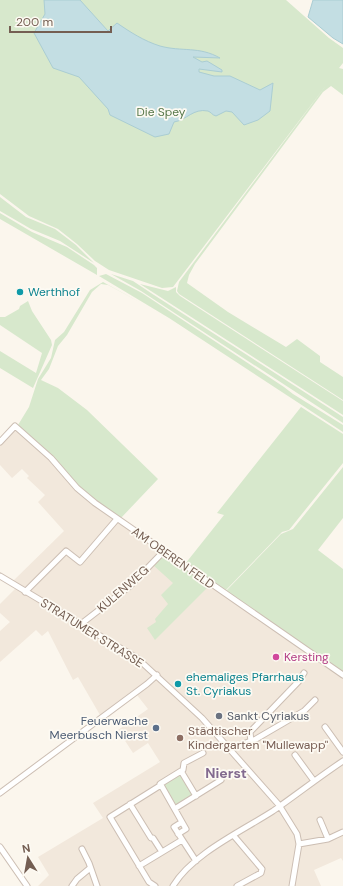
<svg xmlns="http://www.w3.org/2000/svg" width="343" height="886" font-family="'DM Sans',sans-serif">
<style>
.residential{fill:#f2e8dc}
.green{fill:#d7e8cc}
.water{fill:#c3dee3;stroke:#aacdd3}
.lines{fill:none;stroke-linecap:round;stroke-linejoin:round}
.minor-casing{stroke:#ccbeb3;stroke-width:7}
.minor{stroke:#fff;stroke-width:5}
.culture-dot{fill:#0f9aa8;stroke:#fdfaf3;stroke-width:1.5}
.hotel-dot{fill:#d1479c;stroke:#fdfaf3;stroke-width:1.5}
.worship-dot{fill:#6b7280;stroke:#fdfaf3;stroke-width:1.5}
.service-dot{fill:#5c6f8a;stroke:#fdfaf3;stroke-width:1.5}
.education-dot{fill:#8d6e63;stroke:#fdfaf3;stroke-width:1.5}
.labels{text-anchor:middle;stroke-width:3.5;stroke-linejoin:round;paint-order:stroke}
.park-label{font-size:12px;fill:#57784b;stroke:#fdfaf3}
.culture-label{font-size:12px;fill:#0d838f;stroke:#fdfaf3;text-anchor:start}
.street-label{font-size:12px;fill:#745e52;stroke:#fdfaf3}
.hotel-label{font-size:12px;fill:#b23c85;stroke:#fdfaf3;text-anchor:start}
.worship-label{font-size:12px;fill:#5b616d;stroke:#fdfaf3;text-anchor:start}
.service-label{font-size:12px;fill:#4e5e75;stroke:#fdfaf3;text-anchor:end}
.education-label{font-size:12px;fill:#785e54;stroke:#fdfaf3;text-anchor:start}
.quarter-label{font-size:14px;font-weight:bold;fill:#836a8f;stroke:#fdfaf3}
</style>
<rect width="100%" height="100%" fill="#fbf6ed"/>
<path class="residential" d="M13 430H17L49 459 90 503 343 676V861L341 858 314 870 321 886H38L49 875 38 857 103 818 93 803 160 762 148 743 133 753 118 730 148 709 133 690 100 715 78 677 73 680 48 631 42 636 36 630 0 662V631L10 622 0 613V604L18 586 12 582 64 531 38 502 45 495 27 478 29 476 22 469 12 478 0 465V444Z"/>
<path class="green" d="M0 0H286L329 38 343 48V63L339 68 343 69V95L331 86 323 92 195 264 189 275 187 283 228 312 286 347 297 339 320 356V362L343 377V400L179 294 177 291 179 282 327 84 173 287 162 288 109 270 95 261 77 244 58 229 29 216 0 194Z
M0 197 26 217 55 229 76 245 94 263 60 241 31 229 0 211Z
M0 213 32 232 67 247 94 265 97 268V275L0 219Z
M106 274 142 293 284 387 293 394 343 425V432L169 318 99 276Z
M111 274 133 281 154 295 343 417V423L141 291Z
M103 282 143 304 182 329 143 304 108 285 101 284 92 292 67 335 58 346 49 369 41 380 58 388 87 410 158 479 120 519 88 496 18 425 29 407 38 379 51 358 55 340 64 332 90 290Z
M140 284 168 291 176 287V292L180 296 343 401V415Z
M28 301 32 311 51 340 52 345 33 388 0 368V351L36 373 42 353 0 325V317H5L19 309 20 306Z
M301 407 343 434V463L289 530 282 532 225 591 185 564 224 515 217 513Z
M343 467V518L318 550 343 569V673L226 591 281 534 293 529Z
M165 555 208 585V587L155 640 147 628 156 622 155 619 168 604 161 595 173 583 153 565 162 556Z
M180 773 194 795 177 806 163 784Z"/>
<path class="water" d="M44 0H80L108 31 117 23C130 32 144 41 160 46 182 52 199 46 220 58L193 57 202 62 207 61 222 70V72L199 69V72L214 76H230L260 90 273 83 270 111 258 120 244 125 232 112 226 111 216 116C212 115 211 112 208 111 193 108 187 120 174 122L169 134 155 137 110 115 108 109 79 77 53 68 34 33 45 14Z
M313 0H343V44L333 38 308 17Z"/>
<g class="lines">
<defs>
<path id="minor" d="M0 442 15 426 51 458 77 488 95 503 343 675
M0 576 137 658 202 718 279 805 297 834 299 844 292 886
M25 592 66 551 80 562 117 519
M81 624 130 586 164 551
M325 727 343 752
M251 742 250 732 299 681 304 673
M230 749 256 739 304 711 315 700
M295 755 314 781
M181 771 183 770 184 763 203 753
M161 785 160 784 181 771 196 796
M0 793 147 684 157 675
M130 804 151 838H153L162 852
M176 808 221 780
M320 820 328 839
M178 834 186 829 182 822
M234 836 262 869 261 873 237 886
M299 844 328 839 343 832
M0 847 27 886
M82 849 89 863 97 886
M139 866 182 840
M72 886 77 879 89 869
M155 886 149 882 110 817 161 785 182 822 174 827 196 861
M173 886C192 854 242 831 273 811 296 795 319 777 343 761"/>
</defs>
<use href="#minor" class="minor-casing"/>
<use href="#minor" class="minor"/>
</g>
<g class="culture-dot">
<circle cx="20" cy="292" r="4"/>
<circle cx="178" cy="684" r="4"/>
</g>
<circle class="hotel-dot" cx="276" cy="657" r="4"/>
<circle class="worship-dot" cx="219" cy="716" r="4"/>
<circle class="service-dot" cx="156" cy="728" r="4"/>
<circle class="education-dot" cx="180" cy="738" r="4"/>
<g class="labels">
<g class="park-label">
<text x="161" y="116">Die Spey</text>
</g>
<g class="culture-label">
<text x="28" y="296">Werthhof</text>
<text x="186" y="681">ehemaliges Pfarrhaus<tspan x="186" dy="14">St. Cyriakus</tspan></text>
</g>
<g class="street-label">
<text transform="translate(173 558) rotate(35)" y="4">AM OBEREN FELD</text>
<text transform="translate(123 589) rotate(-41)" y="4">KULENWEG</text>
<text transform="translate(92 633) rotate(32)" y="4">STRATUMER STRASSE</text>
</g>
<g class="hotel-label">
<text x="284" y="661">Kersting</text>
</g>
<g class="worship-label">
<text x="227" y="720">Sankt Cyriakus</text>
</g>
<g class="service-label">
<text x="148" y="725">Feuerwache<tspan x="148" dy="14">Meerbusch Nierst</tspan></text>
</g>
<g class="education-label">
<text x="188" y="735">Städtischer<tspan x="188" dy="14">Kindergarten "Mullewapp"</tspan></text>
</g>
<g class="quarter-label">
<text x="226" y="778">Nierst</text>
</g>
</g>
<g transform="translate(28 858) rotate(349)" stroke="#fdfaf3" stroke-width="3" paint-order="stroke">
<path d="M0-3L7 15L0 10L-7 15Z" fill="#745e52"/>
<text y="-6" font-size="11" font-weight="bold" text-anchor="middle" fill="#745e52">N</text>
</g>
<path d="M10 26v6h101v-6" fill="none" stroke="#745e52" stroke-width="2"/>
<text x="16" y="26" font-size="12" fill="#745e52" stroke="#fdfaf3" stroke-width="3" paint-order="stroke">200 m</text>
</svg>
